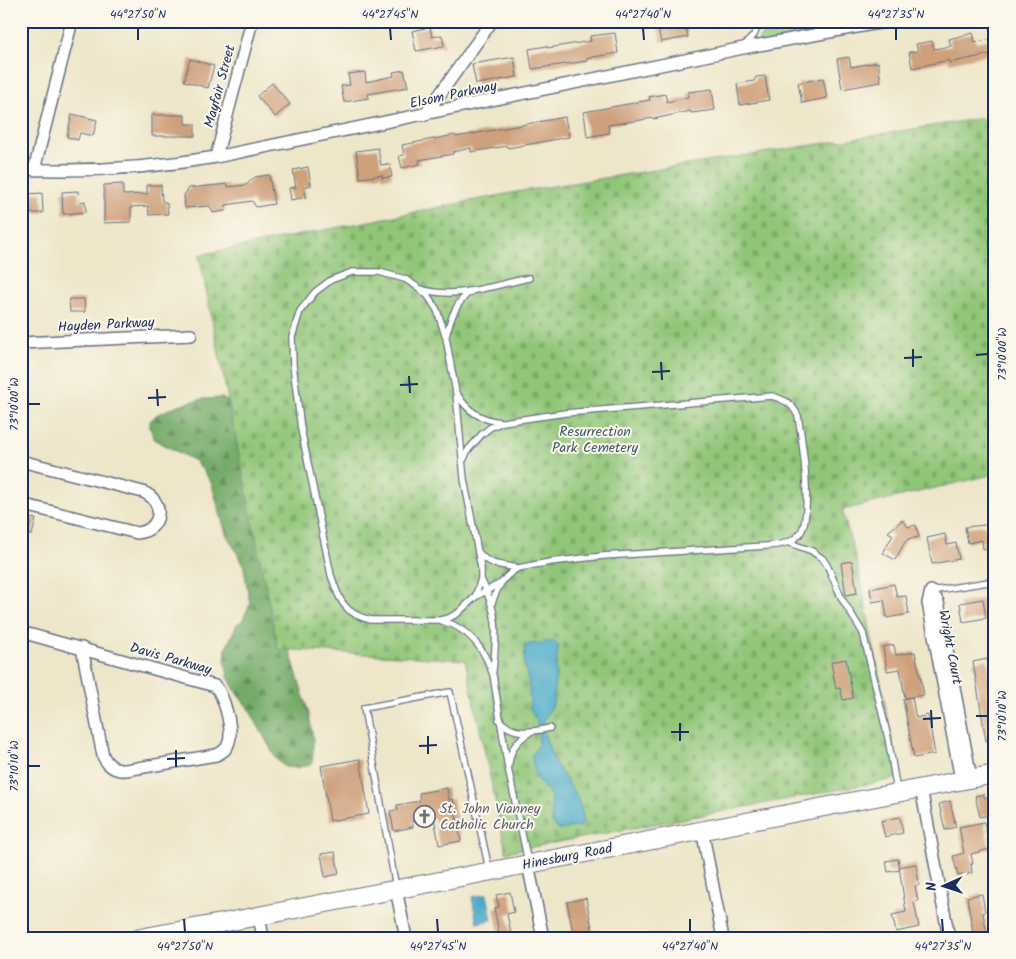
<svg xmlns="http://www.w3.org/2000/svg" width="1016" height="959" font-family="Kalam,sans-serif">
<style>
.forest{fill:url(#forest-firs);stroke:#486d63}
.cemetery{fill:url(#cemetery-stones);stroke:#567a6b}
.park{fill:#91c678;stroke:#567a6b}
.water{fill:#48aac8;stroke:#326c93}
.building{fill:#cfa07c}
.lines{fill:none;stroke-linecap:round;stroke-linejoin:round}
.lane-casing{stroke:#656f83;stroke-width:8}
.street-casing{stroke:#656f83;stroke-width:14}
.primary-casing{stroke:#656f83;stroke-width:20}
.lane{stroke:#fff;stroke-width:5.5}
.street{stroke:#fff;stroke-width:11}
.primary{stroke:#fff;stroke-width:18}
.ticks{fill:none;stroke:#1b2f5e;stroke-width:2}
.labels{text-anchor:middle;stroke-width:4;stroke-linejoin:round;paint-order:stroke}
.street-label{font-size:14px;fill:#1b2f5e;stroke:#fbf7ec}
.park-label{font-size:14px;fill:#3e5c66;stroke:#fbf7ec}
.worship-label{font-size:14px;fill:#5b616d;stroke:#fbf7ec;text-anchor:start}
.neatline{fill:none;stroke:#1b2f5e;stroke-width:2}
.ticks-label{font-size:12px;text-anchor:middle;fill:#1b2f5e}
</style>
<defs>
<pattern id="forest-firs" width="22" height="20" patternUnits="userSpaceOnUse" patternTransform="scale(1.25)"><rect width="22" height="20" fill="#74ab68"/><path d="M5 1l3.5 6h-7zM16 11l3.5 6h-7z" fill="#5e8c59"/></pattern>
<pattern id="cemetery-stones" width="16" height="16" patternUnits="userSpaceOnUse" patternTransform="scale(1.25)"><rect width="16" height="16" fill="#91c678"/><path d="M2 7V4a2 2 0 0 1 4 0v3zM10 15v-3a2 2 0 0 1 4 0v3z" fill="#7caa6a"/></pattern>
</defs>
<rect width="100%" height="100%" fill="#fbf7ec"/>
<filter id="ink" filterUnits="userSpaceOnUse"><feTurbulence type="fractalNoise" baseFrequency=".02" numOctaves="2"/><feDisplacementMap in="SourceGraphic" scale="10" xChannelSelector="R" yChannelSelector="G"/><feConvolveMatrix kernelMatrix="1 2 1 2 8 2 1 2 1" color-interpolation-filters="sRGB"/></filter>
<filter id="wash" filterUnits="userSpaceOnUse"><feTurbulence type="fractalNoise" baseFrequency=".0096" numOctaves="4" result="noise"/><feDisplacementMap in="SourceGraphic" scale="20" xChannelSelector="R" yChannelSelector="G"/><feGaussianBlur stdDeviation="1.12" result="paint"/><feColorMatrix in="noise" values="0 0 0 0 0 0 0 0 0 0 0 0 0 0 0 0 0 1.4 0 .05"/><feComposite in="paint" operator="in"/></filter>
<g filter="url(#wash)">
<rect width="100%" height="100%" fill="#eee6c9"/>
<path class="forest" d="M222 398 233 404 286 638 309 714 313 738V754L312 764 296 768 285 767 276 759 249 709 237 694 228 677 225 661 226 649 232 635 237 624 242 621 250 604 243 563 226 534 211 482 202 469 193 460 155 440 150 428V421L156 415 178 405 202 399Z"/>
<path class="cemetery" d="M995 116V474L842 510 856 559 900 778 506 852 465 660 278 649 199 255 516 192Z"/>
<path class="park" d="M770 21H833L840 26 755 46Z"/>
<path class="water" d="M554 641 558 644V648L553 705 545 718 543 724 546 739 554 761 578 798 583 816V823L580 826 561 830 556 828 552 823 551 797 547 790 539 782 535 773 532 760V755L538 745 539 738 537 721 530 709 529 686 524 662 525 646 529 644Z
M487 894 492 920 477 923 472 897Z"/>
<g id="blocks">
<path class="building" d="M674 21H685L688 37 661 42 657 24Z
M430 27 432 37 442 35 444 46 416 51 412 31Z
M615 33 618 53 587 58V61L532 69 529 49 547 46 548 48 591 41 590 36Z
M973 33 975 42 995 39V53L949 63V60L912 68 909 52 918 51 916 44 932 41 934 49 951 46 949 39Z
M514 57 517 77 476 84 472 64Z
M849 57 851 67 878 62 881 82 842 89 837 59Z
M190 59 214 66 208 88 184 81Z
M404 70 408 87 368 94 369 98 344 102 341 86 350 85 348 74 365 72 366 82 394 76 393 72Z
M765 76 769 100 740 105 737 84 754 81 756 77Z
M823 78 827 98 802 103 798 83Z
M272 83 290 104 275 117 257 96Z
M712 89 715 110 691 113 690 111 654 119V118L608 125 609 133 587 137 584 112 650 100 649 97 665 94 667 102 688 97V92Z
M72 114 97 120 93 136 80 133 78 140 67 137Z
M152 115H185V124H195V136H152Z
M565 117 569 137 508 148 507 146 471 152V148L453 152V154L419 160 420 164 402 168 399 156 404 155 402 145 455 135 456 137Z
M378 148 381 165 390 164 392 177 382 178V175L360 178 356 151Z
M308 167 311 185 304 187 306 197 291 200 289 188 296 187 293 170Z
M269 175 274 204 256 207 252 201 226 205 225 211 213 213 210 206 185 208 184 195 189 188 228 184V187L246 185 255 177Z
M123 184V195L147 194V185H161L162 201 167 203 168 214 149 215 148 206 131 207V222L104 223V185Z
M78 191 79 202 85 201 86 212 63 214 62 192Z
M42 193 43 213H30L28 194Z
M69 299H84L85 312H70Z
M21 517 36 519 32 535 21 533Z
M902 520 908 527 916 525 919 537 908 539 905 542 895 560 883 553 893 535 888 532Z
M995 524V546L983 549 982 540 968 543 965 527Z
M945 534 947 545 956 543 959 559 932 564 927 538Z
M852 561 857 593 846 595 841 563Z
M894 584 897 597 906 596 909 614 887 618 884 600 872 602 870 589Z
M983 599 986 618 963 622 960 603Z
M894 645 896 655 915 652 924 695 905 698 900 669 887 671 883 647Z
M846 659 853 698 843 700 840 688 836 689 831 662Z
M987 659 995 701V739L986 741 973 662Z
M912 697 916 718 928 715 935 754 914 758 903 699Z
M360 759 369 814 330 821 321 766Z
M447 788 449 800 453 799 461 841 439 845 434 817 412 821 413 827 394 831 390 811 398 810 397 805 420 801 419 793Z
M984 794V798L990 796 994 814 980 817 975 796Z
M950 801 956 827 945 830 939 804Z
M900 817 903 833 885 837 881 821Z
M984 822 990 849 971 854 973 864H971L972 873 958 876 953 856 964 853 959 827Z
M335 852 339 874 325 877 321 854Z
M898 859 900 870 888 872 886 861Z
M916 864 919 885 915 886 918 901 914 902 919 927 896 932 892 915 906 912 899 867Z
M510 892 514 912 507 914 512 938H500L494 908 499 907 496 895Z
M982 894 985 912 983 913 988 938H974L967 897Z
M586 898 594 938H574L567 902Z"/>
</g>
</g>
<g filter="url(#ink)">
<use href="#blocks" fill-opacity="0" stroke="#656f83" stroke-width="1"/>
<g class="lines">
<defs>
<path id="lane" d="M744 46 754 35 760 21
M352 272H379L405 279 419 288 428 296 437 310 446 338 456 393 464 479 481 568V579L475 597 458 613 449 618 440 620H371C344 614 339 600 331 575L301 429 293 365 292 337 300 311 315 292 331 280Z
M421 289C455 300 495 285 529 278
M446 336C450 321 456 300 472 291
M458 395C467 411 482 420 501 422
M464 459 468 450 482 434 491 427 503 422 565 413 772 396C785 400 792 403 798 416 802 439 814 518 799 535 790 544 778 545 766 546L603 556 550 562 518 568 495 564 485 559 479 553
M787 542 812 551 823 559 828 567 842 599 863 633 888 738 897 791
M481 579C499 615 497 632 493 671
M931 591 995 581
M475 597 499 584
M492 603C498 586 503 577 518 568
M442 621C469 628 485 650 493 675L508 768 528 862
M499 720C514 736 531 732 550 728
M509 764C510 751 517 740 529 733
M396 888 364 708 450 692 489 869"/>
<path id="street" d="M425 115 492 21
M216 157 252 21
M21 169C86 172 152 168 216 157L743 48 889 21
M34 170 72 21
M21 343 191 335
M21 461 143 492C166 501 162 531 137 533L21 504
M931 591 938 602 971 778
M931 591 928 603 961 780
M21 632 215 686C224 695 233 729 229 742 227 749 222 753 216 755L126 770C115 771 108 766 103 756L82 648
M921 788 949 938
M702 830 723 938
M528 864 543 938
M396 889 406 938
M259 916 263 938"/>
<path id="primary" d="M140 938 243 919 995 774"/>
</defs>
<use href="#lane" class="lane-casing"/>
<use href="#street" class="street-casing"/>
<use href="#primary" class="primary-casing"/>
<use href="#lane" class="lane"/>
<use href="#street" class="street"/>
<use href="#primary" class="primary"/>
</g>
</g>
<path class="ticks" d="M138 28V40M390 28 391 40M643 28 644 40M896 28V40M913 349V367M976 355 988 354M904 358 922 357M661 362 662 380M652 372 670 371M409 376 410 393M400 385 418 384M157 389 158 406M148 398 166 397M28 404H40M931 710 932 728M976 716H988M923 719 941 718M680 723V741M671 732H689M428 736V754M419 746 437 745M176 750V767M167 759 185 758M28 766H40M184 919 185 932M437 919 438 932M690 919V932M942 919 943 932"/>
<defs>
<symbol id="church-ring" viewBox="-11 -11 22 22"><circle r="9.5" fill="#fbf7ec" stroke="#6b7280" stroke-width="1.5"/><path d="M-1.2-6h2.4v3.5h3.3v2.4h-3.3V6h-2.4V-.1h-3.3v-2.4h3.3Z" fill="#6b7280"/></symbol>
</defs>
<g fill-rule="evenodd">
<use href="#church-ring" x="412" y="804" width="25" height="25"/>
</g>
<g class="labels">
<g class="street-label">
<text transform="translate(219 86) rotate(-75)" y="5">Mayfair Street</text>
<text transform="translate(453 94) rotate(-12)" y="5">Elsom Parkway</text>
<text transform="translate(106 324) rotate(-3)" y="5">Hayden Parkway</text>
<text transform="translate(951 647) rotate(79)" y="5">Wright Court</text>
<text transform="translate(171 658) rotate(16)" y="5">Davis Parkway</text>
<text transform="translate(567 856) rotate(-11)" y="5">Hinesburg Road</text>
</g>
<g class="park-label">
<text x="595" y="436">Resurrection<tspan x="595" dy="16">Park Cemetery</tspan></text>
</g>
<g class="worship-label">
<text x="440" y="813">St. John Vianney<tspan x="440" dy="16">Catholic Church</tspan></text>
</g>
</g>
<rect width="1016" height="959" fill="none" stroke="#fbf7ec" stroke-width="55"/>
<g transform="translate(944 886) rotate(267)" stroke="#fbf7ec" stroke-width="4" paint-order="stroke">
<path d="M0-4L9 19L0 12L-9 19Z" fill="#1b2f5e"/>
<text y="-8" font-size="14" font-weight="bold" text-anchor="middle" fill="#1b2f5e">N</text>
</g>
<rect x="28" y="28" width="960" height="904" class="neatline"/>
<g class="ticks-label">
<text x="138" y="18">44°27'50"N</text>
<text x="390" y="18">44°27'45"N</text>
<text x="643" y="18">44°27'40"N</text>
<text x="896" y="18">44°27'35"N</text>
<text transform="translate(1002 354) rotate(-90)" y="4">73°10'00"W</text>
<text transform="translate(14 404) rotate(-90)" y="4">73°10'00"W</text>
<text transform="translate(1002 716) rotate(-90)" y="4">73°10'10"W</text>
<text transform="translate(14 766) rotate(-90)" y="4">73°10'10"W</text>
<text x="185" y="950">44°27'50"N</text>
<text x="438" y="950">44°27'45"N</text>
<text x="690" y="950">44°27'40"N</text>
<text x="943" y="950">44°27'35"N</text>
</g>
</svg>
